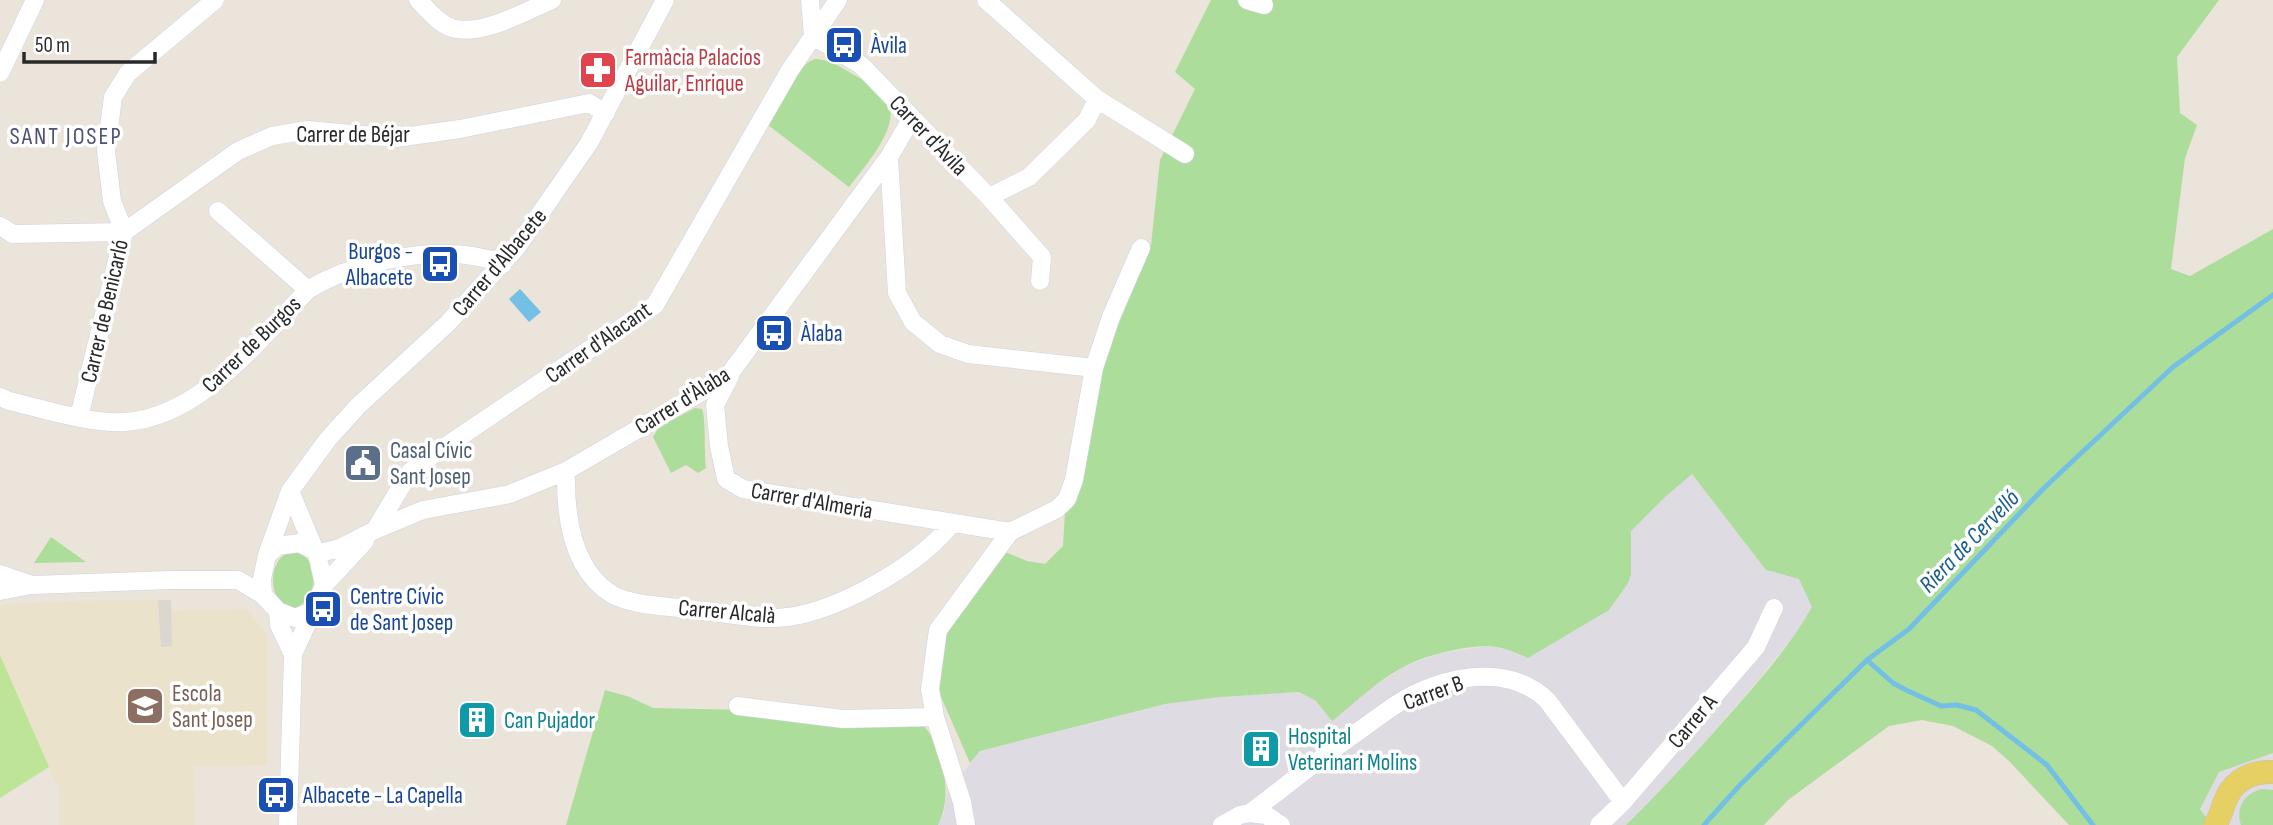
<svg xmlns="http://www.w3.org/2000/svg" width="2273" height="825" font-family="'Sofia Sans Condensed',sans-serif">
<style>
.industrial{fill:#dedbe2}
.education{fill:#ebe2cb}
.green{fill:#addd9b}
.pitch{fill:#bee497}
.plaza{fill:#dad7d1}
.water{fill:#74c0e5}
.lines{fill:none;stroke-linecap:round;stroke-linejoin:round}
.stream{stroke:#74c0e5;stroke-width:5}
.minor-casing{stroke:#d0d2e0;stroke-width:19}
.major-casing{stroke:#c3c3c3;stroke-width:24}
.minor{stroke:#fff;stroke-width:18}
.major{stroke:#e6d064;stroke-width:23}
.labels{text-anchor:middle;stroke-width:7;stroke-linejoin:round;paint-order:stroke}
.transit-label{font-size:23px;fill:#164399;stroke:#fff;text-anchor:start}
.health-label{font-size:23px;fill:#be3a42;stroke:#fff;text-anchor:start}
.street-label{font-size:23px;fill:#282828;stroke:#fff}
.service-label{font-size:23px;fill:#4e5e75;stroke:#fff;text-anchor:start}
.education-label{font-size:23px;fill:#785e54;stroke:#fff;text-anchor:start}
.culture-label{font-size:23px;fill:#0d838f;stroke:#fff;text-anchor:start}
.neighbourhood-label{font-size:24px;letter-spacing:2px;fill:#4c5175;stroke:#fff}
.water-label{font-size:24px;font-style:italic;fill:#165d8e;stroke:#fff}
</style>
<rect width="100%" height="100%" fill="#eae4db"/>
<path class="industrial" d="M1692 473 1766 570 1799 579 1812 607 1801 627 1755 684 1672 780 1626 825H938L944 814 946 795 980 751 1165 704 1220 697 1299 692 1316 701 1378 684 1407 665 1442 653 1488 646 1509 650 1665 497Z
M2273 753V825H2211L2200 809 2219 772Z"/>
<path class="education" d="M171 600V611L246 609 267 634V765L194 766 195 825H59V790L0 655V605L71 601Z"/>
<path class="green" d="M1211 0H2219L2177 57 2180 113 2197 125 2185 158 2171 269 2190 276 2273 229V753L2219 772 2200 809 2211 825H2069L2010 762 1992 746 1953 726 1922 720 1889 726 1788 800 1764 825H1626C1665 787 1701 747 1737 706 1764 675 1792 643 1812 607L1799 579 1766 570 1692 474 1665 497 1631 531V574L1628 583 1609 610 1528 658C1515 652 1501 646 1486 646 1461 647 1430 654 1407 665 1379 679 1356 702 1332 721L1316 701 1299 692 1220 697 1165 704 980 751 970 763 938 690 946 635 1005 552 1027 561 1045 564 1063 546 1065 513 1098 374 1151 245 1160 160 1195 89 1175 72Z
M816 59C833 60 847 71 861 79 869 84 882 92 887 100 903 125 863 168 849 187L768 125C778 108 797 62 816 59Z
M695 408 702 409C706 417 704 454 706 468L698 473 686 465 671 473 653 437 659 427Z
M51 537 86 562 34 563Z
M292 551C322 555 320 602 292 609 287 606 281 604 278 599 268 582 273 556 292 551Z
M605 690 630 697 653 708 746 710 922 724C944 746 953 798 938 825H566Z
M2262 789 2273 790V825H2241C2235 807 2245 793 2262 789Z"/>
<path class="pitch" d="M0 655 49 767 0 798Z"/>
<path class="plaza" d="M158 600H171L172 646 161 647Z"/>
<path class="water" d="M520 289 541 312 529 322 509 299Z"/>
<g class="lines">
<path class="stream" d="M1867 660 1893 683 1906 690 1941 706 1957 705 1976 710 2047 765 2093 825
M1704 825 1740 785 1867 660 1909 629 2044 488 2173 367 2273 295"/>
<defs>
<path id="minor" d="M418 0C428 10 438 23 452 28 481 37 526 11 552 0
M810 0 813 36
M986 0 1097 99 1185 154
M1247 0 1264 5
M813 36 861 65 989 197 1042 257 1040 281
M0 73 35 0
M889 157 897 293 913 322 940 344 968 354 1094 368
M989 197 1029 177 1087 120 1097 99
M218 211 308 290
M0 226 13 234 124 232
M124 232 238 151 272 136 308 130 396 138 460 129 589 103 606 113
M730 376 715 405 719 446 726 479 743 489 1010 532
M0 397 9 401C44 409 89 424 125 422 201 417 258 340 308 290 357 259 448 242 503 264
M79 417 124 232 112 201 106 151 113 97 128 73 215 0
M566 471C565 515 571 570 613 595 631 605 667 606 687 609 720 612 755 621 788 617 840 610 921 564 952 523
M290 491 318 558 324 585 315 607 308 613 295 618 278 611 263 595 262 579 267 555 290 491 328 439 358 406 448 323 517 247 589 143 665 0
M375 530 410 472 421 463 655 305 790 70 838 0
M267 555 278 546 299 543 315 551 324 552 340 548 375 530 423 510 510 494 566 471 717 383 731 372 889 157 912 118
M0 574 32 585 170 580H238L263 595
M324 585 365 541
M0 591 31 585
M278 611 279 625 293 654
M738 706 843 719 935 717
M1250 813 1266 815 1281 825
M288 825 293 654 307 624 308 613
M966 825 962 802 935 717 930 689 938 630 1010 532 1057 509 1067 499 1074 480 1094 368 1111 317 1141 248
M1222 825 1240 815 1250 813C1283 788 1315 762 1349 738 1365 727 1380 715 1397 704 1440 677 1506 661 1547 700L1623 802
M1599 825 1623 802 1756 647 1774 608"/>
<path id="major" d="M2215 825C2221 816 2222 808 2226 799 2234 779 2254 771 2273 772"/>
</defs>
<use href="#minor" class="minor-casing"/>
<use href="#major" class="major-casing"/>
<use href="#minor" class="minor"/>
<use href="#major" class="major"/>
</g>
<defs>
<symbol id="bus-square" viewBox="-11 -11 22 22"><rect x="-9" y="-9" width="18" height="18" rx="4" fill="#1a4fb4" stroke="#fff"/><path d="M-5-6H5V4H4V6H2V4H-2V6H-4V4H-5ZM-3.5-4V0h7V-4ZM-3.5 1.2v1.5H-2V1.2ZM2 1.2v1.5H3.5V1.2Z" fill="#fff"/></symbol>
<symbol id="pharmacy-square" viewBox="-11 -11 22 22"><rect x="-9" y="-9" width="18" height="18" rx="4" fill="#e0444e" stroke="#fff"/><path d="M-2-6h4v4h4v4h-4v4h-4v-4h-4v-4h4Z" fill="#fff"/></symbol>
<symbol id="civic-square" viewBox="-11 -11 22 22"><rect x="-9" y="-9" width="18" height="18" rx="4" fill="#5c6f8a" stroke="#fff"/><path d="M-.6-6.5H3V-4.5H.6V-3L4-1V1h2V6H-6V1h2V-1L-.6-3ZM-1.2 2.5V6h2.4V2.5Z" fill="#fff"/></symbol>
<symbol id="school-square" viewBox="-11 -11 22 22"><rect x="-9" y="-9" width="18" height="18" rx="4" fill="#8d6e63" stroke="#fff"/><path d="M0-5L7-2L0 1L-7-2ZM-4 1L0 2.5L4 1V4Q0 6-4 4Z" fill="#fff"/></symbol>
<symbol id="building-square" viewBox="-11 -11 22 22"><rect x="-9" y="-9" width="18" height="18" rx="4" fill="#0f9aa8" stroke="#fff"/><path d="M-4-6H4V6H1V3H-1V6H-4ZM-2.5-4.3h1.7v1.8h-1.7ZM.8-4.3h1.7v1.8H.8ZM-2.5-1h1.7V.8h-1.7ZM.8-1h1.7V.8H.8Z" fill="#fff"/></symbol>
</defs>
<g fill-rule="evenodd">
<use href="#bus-square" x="822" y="23" width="44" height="44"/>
<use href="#pharmacy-square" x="576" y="48" width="44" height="44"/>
<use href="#bus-square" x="418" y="242" width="44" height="44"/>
<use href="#bus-square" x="752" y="311" width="44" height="44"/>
<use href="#civic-square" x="341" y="441" width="44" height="44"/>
<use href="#bus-square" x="301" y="587" width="44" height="44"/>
<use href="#school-square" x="123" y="684" width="44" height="44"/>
<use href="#building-square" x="455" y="698" width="44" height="44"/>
<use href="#building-square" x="1239" y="727" width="44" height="44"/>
<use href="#bus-square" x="254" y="773" width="44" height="44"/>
</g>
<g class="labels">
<g class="transit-label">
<text x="871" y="53">Àvila</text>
<text x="413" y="259" text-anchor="end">Burgos -<tspan x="413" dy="26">Albacete</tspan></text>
<text x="801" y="341">Àlaba</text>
<text x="350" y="604">Centre Cívic<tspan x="350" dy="26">de Sant Josep</tspan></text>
<text x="303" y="803">Albacete - La Capella</text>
</g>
<g class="health-label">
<text x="625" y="65">Farmàcia Palacios<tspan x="625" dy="26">Aguilar, Enrique</tspan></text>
</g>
<g class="street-label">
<text x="353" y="142">Carrer de Béjar</text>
<text transform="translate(929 135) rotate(46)" y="8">Carrer d'Àvila</text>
<text transform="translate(499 262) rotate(-50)" y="8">Carrer d'Albacete</text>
<text transform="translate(104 311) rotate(-77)" y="8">Carrer de Benicarló</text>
<text transform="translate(598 342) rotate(-35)" y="8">Carrer d'Alacant</text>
<text transform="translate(251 344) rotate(-44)" y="8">Carrer de Burgos</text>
<text transform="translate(682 400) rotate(-32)" y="8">Carrer d'Àlaba</text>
<text transform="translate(812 500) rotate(10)" y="8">Carrer d'Almeria</text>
<text transform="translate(727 611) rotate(5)" y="8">Carrer Alcalà</text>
<text transform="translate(1433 692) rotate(-20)" y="8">Carrer B</text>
<text transform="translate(1692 721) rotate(-50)" y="8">Carrer A</text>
</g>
<g class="service-label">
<text x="390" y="458">Casal Cívic<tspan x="390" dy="26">Sant Josep</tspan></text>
</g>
<g class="education-label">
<text x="172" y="701">Escola<tspan x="172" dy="26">Sant Josep</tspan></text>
</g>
<g class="culture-label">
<text x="504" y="728">Can Pujador</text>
<text x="1288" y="744">Hospital<tspan x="1288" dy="26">Veterinari Molins</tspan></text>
</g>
<g class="neighbourhood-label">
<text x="66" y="144">SANT JOSEP</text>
</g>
<g class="water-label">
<text transform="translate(1969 541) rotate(-46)" y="8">Riera de Cervelló</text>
</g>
</g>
<path d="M24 52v10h131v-10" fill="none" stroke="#282828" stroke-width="3.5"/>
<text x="35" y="52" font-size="21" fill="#282828" stroke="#ffffff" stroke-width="5" paint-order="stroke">50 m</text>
</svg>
